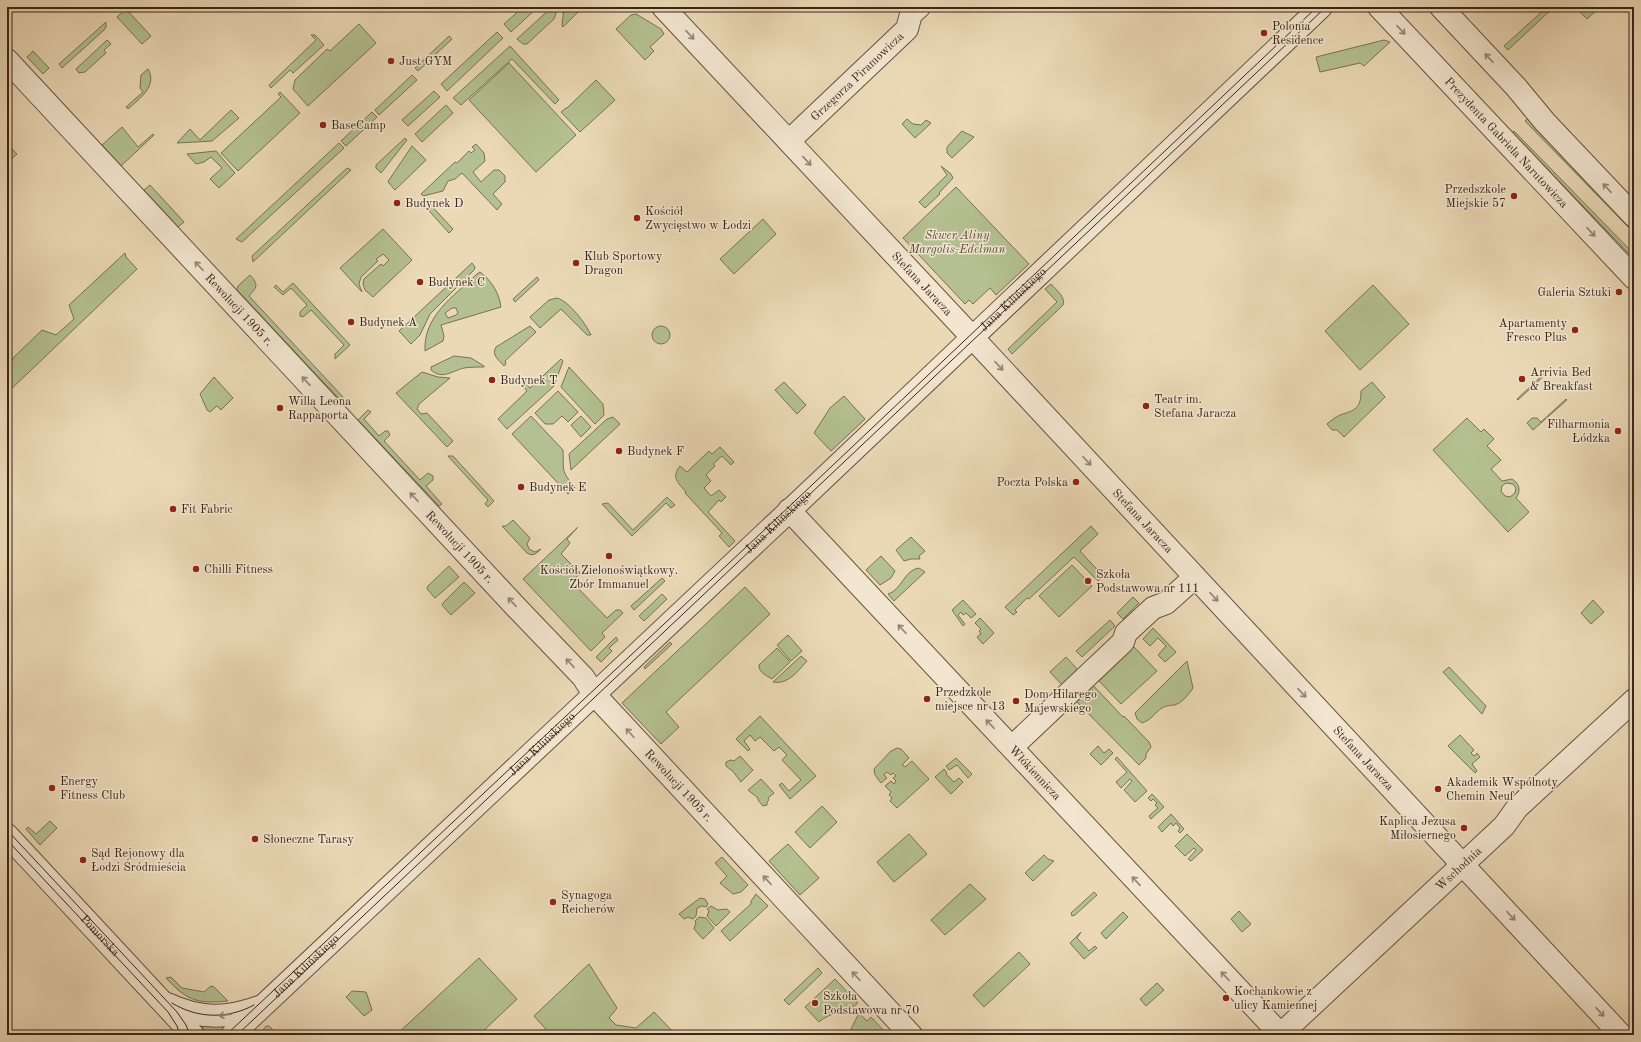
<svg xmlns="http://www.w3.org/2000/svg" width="1641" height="1042" font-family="'Old Standard TT',serif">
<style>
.green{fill:#b4c091;stroke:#787255;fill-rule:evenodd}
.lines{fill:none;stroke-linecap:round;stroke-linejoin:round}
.minor-casing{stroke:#675240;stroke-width:24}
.minor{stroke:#f2e6d0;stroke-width:22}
.tram{stroke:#3b2519;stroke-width:1}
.oneway{stroke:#968674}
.poi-dot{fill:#8f2418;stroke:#f2e6d0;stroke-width:1.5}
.labels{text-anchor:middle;stroke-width:3;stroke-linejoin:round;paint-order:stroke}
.poi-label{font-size:12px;fill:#3b2519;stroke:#f2e6d0;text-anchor:start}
.street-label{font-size:12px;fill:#3b2519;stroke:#f2e6d0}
.park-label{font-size:12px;font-style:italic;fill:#594c37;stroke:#f2e6d0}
</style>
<rect width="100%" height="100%" fill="#ebd9b6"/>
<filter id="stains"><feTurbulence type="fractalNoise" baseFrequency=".005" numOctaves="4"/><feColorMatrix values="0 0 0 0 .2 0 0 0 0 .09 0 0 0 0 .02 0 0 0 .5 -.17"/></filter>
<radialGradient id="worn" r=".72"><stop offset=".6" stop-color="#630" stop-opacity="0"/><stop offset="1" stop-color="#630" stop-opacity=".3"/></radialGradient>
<path class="green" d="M523 7H538L511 32 504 24Z
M552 7H556V13L554 19 527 44H523L517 39Z
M564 7H583L563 27 562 26Z
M1547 7H1554L1508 50 1504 46Z
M1575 7H1600L1587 19Z
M126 9 151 36 142 44 117 17Z
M636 14 661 29 664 34 650 47 654 51 645 60 616 29 631 15Z
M106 22V27L104 30 62 68 59 64Z
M359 24 376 43 308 106 293 89 295 80 327 49 330 51Z
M497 32 503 38 447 91 441 84Z
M311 35H315L324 45 293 73 290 70 271 88 269 85 316 40Z
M449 36 452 39 418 71 415 68Z
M107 40 111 44 104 50 106 53 85 72 79 73 76 69Z
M1384 40 1390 42 1364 66 1360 63 1320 72 1316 57Z
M510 46 559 100 555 104 512 59 461 105 453 98Z
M33 51 49 68 43 74 27 57Z
M509 63 576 135 536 172 469 100Z
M148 69C158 86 139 99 128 109L126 107 143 92 140 88 141 75Z
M412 75 417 80 379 115 375 110Z
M596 80 615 100 580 132 561 112 566 108H567Z
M434 91 440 97 408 126 402 120Z
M280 92 300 113 238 171 221 153 281 97 278 94Z
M446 105 453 113 422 142 415 134Z
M231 110 239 118 212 141 177 143 190 129 200 140Z
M372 112 377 117 346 146 341 141Z
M1529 117 1634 230V233L1525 121Z
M907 119 913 124 921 125 926 120 931 123 915 138 902 124Z
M122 127 138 147 153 134 154 135 121 166 102 145Z
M962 131 974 137 952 158 947 153V147Z
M1514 131 1634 254V259L1533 154 1510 134Z
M405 138 407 140 381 173 376 168V165Z
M339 143 344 148 242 242 236 239Z
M7 144 17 154 9 161 7 160Z
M476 144 484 153 485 161 473 172 481 182 494 170H499L505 176V182L493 194 502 204 497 210 462 173 455 179 448 181 443 191 423 196 421 194 455 162 457 163 469 151 471 153 475 150 472 147Z
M412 146 426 160 395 190 388 182 389 180Z
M216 151 235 173 219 188 210 179 222 168 211 157 204 162 196 164 187 154Z
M941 166 951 174 953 178 939 193 940 194 925 208 919 202 947 175Z
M347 168 351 170 253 262 252 256Z
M150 185 184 222 178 227 144 190Z
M956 187 1029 264 996 295 990 288 973 304 969 300 965 304 903 238Z
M426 200 453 229 449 233 422 203Z
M763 219 776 234 734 274 720 259Z
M383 229 412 260 373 297 365 290 363 284 364 279 381 264 383 266 389 260 383 254 376 259 378 261 361 277 359 284 362 292 340 268Z
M125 253 126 257 137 269 7 393V368L14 357 42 330 56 335 74 319 69 305Z
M472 263 475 267 474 270 430 314 420 335 411 344 399 331Z
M480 272C492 281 499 293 501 307L441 325 444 336 443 341 425 351C423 316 454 296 477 274ZM452 308H456L458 313 456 315 448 318 445 313Z
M250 275C259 285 257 287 249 296L343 397 340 400 237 290 238 286Z
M537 277 539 280 515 302 513 299Z
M293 283 350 345 335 359V354L344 345 311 310 303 317 300 316V312L307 305 291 288 283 295 274 287 276 285 283 292Z
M1051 284C1056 290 1066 297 1063 305L1012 354 1008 349 1057 302 1045 289Z
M1373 285 1409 324 1360 370 1325 331Z
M557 298C569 301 586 324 591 335H587L561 309 540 328 530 317 549 300Z
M530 326 536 332 505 361 506 364 504 366C499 360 491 355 496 347Z
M652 335a9 9 0 1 1 18 0a9 9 0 1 1-18 0Z
M454 356 471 358 484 366V367C477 367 471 367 464 368 452 371 442 380 431 370V367Z
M561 359 563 361 554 386 507 429 498 419 527 391 521 384 523 381 530 388Z
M569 367 603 404 604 415 595 424 561 387Z
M1547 371 1548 372 1518 400 1517 399Z
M422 372 438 377 450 378 419 404 417 409 421 414 427 413 453 441 447 447 396 393Z
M214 377 233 398 221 410 217 406 210 412 207 410 200 394Z
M784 382 806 405 797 414 775 390Z
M1372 382 1385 397 1344 437 1337 430H1332L1327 424C1331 421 1335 417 1340 415 1355 410 1361 409 1361 391Z
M558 391 578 412 568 422 562 416 553 424H545L535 413Z
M844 396 865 419 831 451 814 433 830 408Z
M1566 399 1567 400 1533 430 1527 423 1532 418H1537L1541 422Z
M368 410 371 412 364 419 379 436 385 431H388L390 435 384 441 420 480 428 473 433 476V480L426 486 442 504 439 506 358 420Z
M531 416 563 450C564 469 560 471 575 487L568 494 512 434Z
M581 416 591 427 581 437 571 425Z
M613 417 620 424 571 470 569 454 607 419Z
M1467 418 1481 432 1484 429 1494 439 1487 446 1501 460 1491 469 1502 481 1512 479C1520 484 1521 491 1516 498L1529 512 1508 532 1433 450ZM1506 483 1513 484 1516 488 1515 493 1510 497 1505 496 1501 491 1502 486Z
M720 447 734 462 731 465 722 456 713 464 715 466 706 475 711 481 704 488 711 496 719 490 726 497 721 502 719 500 708 512 735 541 729 547 719 536 722 533 685 493 686 492C678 483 671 477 680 466L687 472 709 451 712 454Z
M448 456H453L494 501 488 507 485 504 488 500Z
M667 497 675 505 671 508 666 503 632 536 602 504 608 503 633 530Z
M513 520 530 538 527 544 529 549 535 552 541 549C537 553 533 557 527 553L502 526H506Z
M1091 526 1098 534 1080 551 1103 576 1098 581 1074 557 1029 599 1027 598 1015 610 1017 612 1013 615 1005 607Z
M578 527 567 539 570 543 561 554 580 573 572 582 607 618 616 610H620L623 613 602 633 605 637 591 651 523 579Z
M911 537 925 551 919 556 920 559H911L904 561 896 550Z
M881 556 895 571 891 578 880 585 866 570Z
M1072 565 1092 586 1059 617 1039 596Z
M449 566 459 577 435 598 427 589 428 586Z
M919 568 925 572 894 601 888 594C902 590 904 570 919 568Z
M662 578 665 581 634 610 631 606Z
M464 582 475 593 451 615 442 605 443 603Z
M745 587 770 614 666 712 679 727 661 744 622 703Z
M662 594 667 599 644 621 639 616Z
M1133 597 1139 603 1123 619 1117 613Z
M963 600 976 614 971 618 966 613 963 615 961 612 958 615 965 624 963 626 952 610Z
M1593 600 1604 612 1591 624 1581 613Z
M980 618 994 633 983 644 977 637 981 634 979 631 981 629 975 623Z
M1110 620 1115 626 1082 657 1076 651Z
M1153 628 1176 652 1165 662 1158 655 1166 646 1158 638 1150 646 1143 639Z
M788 635 802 651 791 661 777 645Z
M616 637 618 640 609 648 612 651 601 662 596 657Z
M670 642 672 644 645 669 644 667Z
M1134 647 1157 671 1121 704 1099 681Z
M777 648 790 662 772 679C767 676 758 672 759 665Z
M801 656 807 661C798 671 788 685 773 682Z
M1066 657 1079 671 1063 686 1050 672Z
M1187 661 1193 688C1189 694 1181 704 1174 705 1169 706 1167 705 1162 708 1154 713 1153 719 1142 723L1137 719 1135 713Z
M1449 667 1486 706 1482 714 1443 672Z
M1089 681 1123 717 1124 716 1149 742 1151 747 1146 754V758L1139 765 1072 697Z
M760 716 816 776 790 799 779 785 782 783 789 791 801 780 782 760 787 755 779 747 774 751 760 737 755 741 750 735 744 741 750 749 748 751 736 739Z
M1460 735 1474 750 1471 753 1474 756 1477 753 1480 757 1472 764 1477 771 1475 773 1448 746Z
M1098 746 1104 753 1109 749 1113 753 1101 765 1090 754Z
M897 748 901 749 909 758 902 765 905 767 912 761 929 779 897 808 890 801 892 798 889 795 891 792 885 786 891 781 894 784 896 781 893 778 896 776 893 773 891 775 887 772 884 775 887 778 881 783 875 775 874 769 891 751Z
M740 756 753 770 741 782 732 770H731L726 766V762L731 760 734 761Z
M1117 757 1147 791 1135 802 1124 790 1132 781 1130 779 1121 788 1116 782 1127 772 1115 759Z
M956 758 972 774 968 778 957 765 949 770 946 766Z
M944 769 947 773 946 774 954 782 959 778 963 782 951 794 935 777Z
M761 779 774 793 768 798 769 800 767 802V805L763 806 758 800V798L748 790Z
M1152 794 1164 807 1151 819 1149 816 1158 808 1155 805 1157 803 1153 799 1151 801 1148 798Z
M822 806 837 822 810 848 795 832Z
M1171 814 1184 829 1180 833 1178 831 1180 828 1176 823 1173 826 1171 823 1162 832 1158 827Z
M50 821 57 828 40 845 26 829 28 827 36 834Z
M909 834 927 854 894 882 877 862Z
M1187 834 1203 850 1191 861 1188 859 1196 850 1194 848 1185 856 1175 846Z
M788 844 819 878 800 895 769 861Z
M1044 855 1048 859 1054 861 1033 881 1025 873Z
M722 857 748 885 741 892 733 894 720 883 727 876 715 863Z
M970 884 986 899 945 935 931 920Z
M1094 892 1097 895 1075 915 1072 916 1071 913Z
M756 894 768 906 730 941 721 931 751 904V901Z
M700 898 705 899 708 904 706 907 702 906 697 908 696 916 693 919 688 917 684 919 679 914Z
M711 906 718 910 727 909 730 912 716 926 707 916 709 911 707 909Z
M1239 911 1251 924 1242 932 1231 919Z
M1123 912 1128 917 1106 939 1101 933Z
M699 917 706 918 714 928 703 939 694 929 696 923 695 921Z
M1081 932 1077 938 1089 951 1095 946 1097 948 1084 959 1070 943Z
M1019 952 1030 964 984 1007 973 995Z
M479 958 517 999 479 1035H396Z
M589 964 617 1008 609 1018 616 1025 636 1028 654 1012 676 1035H551L534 1016Z
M818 968 822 973 789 1005 784 1000Z
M171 977 182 988 204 992 211 986 214 987 228 1001C198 1004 187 1001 166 978Z
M835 979 858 1003C849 1012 831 1011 819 1022L805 1007Z
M1157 983 1164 990 1146 1006 1140 999Z
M352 991 366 992 372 1010 364 1016 346 997Z
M859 1013 867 1021 871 1017 888 1035H848Z
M196 1021H232L217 1035H209Z
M266 1026H269L278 1035H259Z"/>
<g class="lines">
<defs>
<g id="minor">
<path id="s1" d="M663 7 958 322 1621 1035"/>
<path id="s2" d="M1379 7 1634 278"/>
<path d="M1441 7 1516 87 1545 122 1634 216"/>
<path id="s3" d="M7 60 515 606 583 677 594 694 911 1035"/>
<path id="s4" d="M789 141 907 29 911 14 919 7"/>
<path id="s5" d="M789 510 1281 1035"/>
<path d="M1012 747 1123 642 1126 633 1153 608 1166 603 1195 577"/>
<path id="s6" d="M7 835 193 1035"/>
<path d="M167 1004C200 1019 226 1019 259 1007"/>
<path id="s7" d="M232 1035 803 498 1321 7"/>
<path id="s8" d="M1280 1035 1504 826 1517 808 1634 700"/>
</g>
</defs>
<use href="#minor" class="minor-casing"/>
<use href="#minor" class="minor"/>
<path class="tram" d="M7 830 177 1012 186 1025 190 1035
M7 840 168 1012 177 1026 180 1035
M172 1003C198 1019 228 1019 254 1005
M226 1035 776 519 1317 7
M237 1035 1326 7"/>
</g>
<defs><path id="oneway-shaft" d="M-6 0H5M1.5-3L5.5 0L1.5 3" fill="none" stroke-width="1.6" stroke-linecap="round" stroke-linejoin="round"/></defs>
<g class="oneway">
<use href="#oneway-shaft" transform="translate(1401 30) rotate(47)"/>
<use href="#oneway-shaft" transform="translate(690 35) rotate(47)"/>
<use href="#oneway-shaft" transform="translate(1489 58) rotate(-133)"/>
<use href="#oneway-shaft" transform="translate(807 161) rotate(47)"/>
<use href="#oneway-shaft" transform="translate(1607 188) rotate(-133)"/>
<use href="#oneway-shaft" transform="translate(1591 232) rotate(47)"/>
<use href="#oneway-shaft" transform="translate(199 266) rotate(-133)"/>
<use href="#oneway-shaft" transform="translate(999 366) rotate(47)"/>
<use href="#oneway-shaft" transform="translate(306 381) rotate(-133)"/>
<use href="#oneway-shaft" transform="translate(1087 461) rotate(47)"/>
<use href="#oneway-shaft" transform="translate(414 497) rotate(-133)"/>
<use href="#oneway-shaft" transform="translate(1214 597) rotate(47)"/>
<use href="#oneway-shaft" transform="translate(512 602) rotate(-133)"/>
<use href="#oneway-shaft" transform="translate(902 629) rotate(-133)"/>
<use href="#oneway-shaft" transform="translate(570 663) rotate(-133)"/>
<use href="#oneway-shaft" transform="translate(1302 693) rotate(47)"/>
<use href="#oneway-shaft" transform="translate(990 724) rotate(-133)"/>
<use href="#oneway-shaft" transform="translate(630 733) rotate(-132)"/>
<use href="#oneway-shaft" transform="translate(767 880) rotate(-133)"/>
<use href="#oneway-shaft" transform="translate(1136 881) rotate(-133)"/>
<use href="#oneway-shaft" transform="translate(1511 916) rotate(47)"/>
<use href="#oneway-shaft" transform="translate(856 976) rotate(-133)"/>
<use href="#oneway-shaft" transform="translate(1225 976) rotate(-133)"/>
<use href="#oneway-shaft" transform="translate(1600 1012) rotate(47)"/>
<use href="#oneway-shaft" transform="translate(225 1015) rotate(172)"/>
</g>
<g class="poi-dot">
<circle cx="1264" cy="33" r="4"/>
<circle cx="391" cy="61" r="4"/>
<circle cx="323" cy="125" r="4"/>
<circle cx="1514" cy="196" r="4"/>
<circle cx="397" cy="203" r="4"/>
<circle cx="637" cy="218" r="4"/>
<circle cx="576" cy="263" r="4"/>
<circle cx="420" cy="282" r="4"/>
<circle cx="1619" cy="292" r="4"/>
<circle cx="351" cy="322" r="4"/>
<circle cx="1575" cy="330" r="4"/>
<circle cx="1522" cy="379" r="4"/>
<circle cx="492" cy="380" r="4"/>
<circle cx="1146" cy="406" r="4"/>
<circle cx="280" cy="408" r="4"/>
<circle cx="1618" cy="431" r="4"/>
<circle cx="619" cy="451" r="4"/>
<circle cx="1076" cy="482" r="4"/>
<circle cx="521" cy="487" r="4"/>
<circle cx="173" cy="509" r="4"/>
<circle cx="609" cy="556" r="4"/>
<circle cx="196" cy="569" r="4"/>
<circle cx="1088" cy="581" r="4"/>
<circle cx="927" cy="699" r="4"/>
<circle cx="1016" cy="701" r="4"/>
<circle cx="52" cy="788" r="4"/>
<circle cx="1438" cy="789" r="4"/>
<circle cx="1464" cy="828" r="4"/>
<circle cx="255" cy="839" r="4"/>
<circle cx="83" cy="860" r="4"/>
<circle cx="553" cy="902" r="4"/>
<circle cx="1226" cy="998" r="4"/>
<circle cx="815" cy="1003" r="4"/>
</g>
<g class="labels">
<g class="poi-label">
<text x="1272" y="30">Polonia<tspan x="1272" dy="14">Residence</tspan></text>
<text x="399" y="65">Just GYM</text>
<text x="331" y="129">BaseCamp</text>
<text x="1506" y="193" text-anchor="end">Przedszkole<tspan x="1506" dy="14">Miejskie 57</tspan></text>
<text x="405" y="207">Budynek D</text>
<text x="645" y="215">Kościół<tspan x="645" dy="14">Zwycięstwo w Łodzi</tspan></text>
<text x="584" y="260">Klub Sportowy<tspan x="584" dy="14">Dragon</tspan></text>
<text x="428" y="286">Budynek C</text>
<text x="1611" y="296" text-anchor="end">Galeria Sztuki</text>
<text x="359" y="326">Budynek A</text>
<text x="1567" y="327" text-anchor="end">Apartamenty<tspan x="1567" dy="14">Fresco Plus</tspan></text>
<text x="1530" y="376">Arrivia Bed<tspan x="1530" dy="14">&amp; Breakfast</tspan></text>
<text x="500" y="384">Budynek T</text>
<text x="1154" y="403">Teatr im.<tspan x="1154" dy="14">Stefana Jaracza</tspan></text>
<text x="288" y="405">Willa Leona<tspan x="288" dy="14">Rappaporta</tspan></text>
<text x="1610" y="428" text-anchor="end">Filharmonia<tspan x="1610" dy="14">Łódzka</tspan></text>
<text x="627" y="455">Budynek F</text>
<text x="1068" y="486" text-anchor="end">Poczta Polska</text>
<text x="529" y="491">Budynek E</text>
<text x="181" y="513">Fit Fabric</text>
<text x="204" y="573">Chilli Fitness</text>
<text x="609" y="574" text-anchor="middle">Kościół Zielonoświątkowy.<tspan x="609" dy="14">Zbór Immanuel</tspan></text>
<text x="1096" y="578">Szkoła<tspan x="1096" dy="14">Podstawowa nr 111</tspan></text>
<text x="935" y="696">Przedzkole<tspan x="935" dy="14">miejsce nr 13</tspan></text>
<text x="1024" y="698">Dom Hilarego<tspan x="1024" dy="14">Majewskiego</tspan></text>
<text x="60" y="785">Energy<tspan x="60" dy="14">Fitness Club</tspan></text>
<text x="1446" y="786">Akademik Wspólnoty<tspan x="1446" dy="14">Chemin Neuf</tspan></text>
<text x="1456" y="825" text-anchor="end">Kaplica Jezusa<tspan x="1456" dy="14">Miłosiernego</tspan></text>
<text x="263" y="843">Słoneczne Tarasy</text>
<text x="91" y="857">Sąd Rejonowy dla<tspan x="91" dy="14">Łodzi Śródmieścia</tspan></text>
<text x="561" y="899">Synagoga<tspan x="561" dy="14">Reicherów</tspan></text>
<text x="1234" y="995">Kochankowie z<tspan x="1234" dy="14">ulicy Kamiennej</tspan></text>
<text x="823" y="1000">Szkoła<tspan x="823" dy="14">Podstawowa nr 70</tspan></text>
</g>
<g class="street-label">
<text dy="4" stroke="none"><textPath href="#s4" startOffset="94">Grzegorza Piramowicza</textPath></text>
<text dy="4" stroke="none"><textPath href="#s2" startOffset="186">Prezydenta Gabriela Narutowicza</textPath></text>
<text dy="4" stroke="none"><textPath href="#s1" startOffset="379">Stefana Jaracza</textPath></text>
<text dy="4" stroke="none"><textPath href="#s7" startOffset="1073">Jana Kilińskiego</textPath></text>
<text dy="4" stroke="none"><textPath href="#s3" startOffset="341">Rewolucji 1905 r.</textPath></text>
<text dy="4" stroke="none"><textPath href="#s1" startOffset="703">Stefana Jaracza</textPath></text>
<text dy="4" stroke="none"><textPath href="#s7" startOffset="749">Jana Kilińskiego</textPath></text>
<text dy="4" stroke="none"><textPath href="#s3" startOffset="665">Rewolucji 1905 r.</textPath></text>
<text dy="4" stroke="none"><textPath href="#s7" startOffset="425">Jana Kilińskiego</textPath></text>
<text dy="4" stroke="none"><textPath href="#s1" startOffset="1027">Stefana Jaracza</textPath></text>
<text dy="4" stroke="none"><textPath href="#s5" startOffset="360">Włókiennicza</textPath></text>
<text dy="4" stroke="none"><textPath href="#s3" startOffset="989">Rewolucji 1905 r.</textPath></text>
<text dy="4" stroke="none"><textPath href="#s8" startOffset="244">Wschodnia</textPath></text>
<text dy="4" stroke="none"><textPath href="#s6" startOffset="137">Pomorska</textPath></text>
<text dy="4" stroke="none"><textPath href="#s7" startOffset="101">Jana Kilińskiego</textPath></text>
</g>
<g class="park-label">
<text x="957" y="239">Skwer Aliny<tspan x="957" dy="14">Margolis-Edelman</tspan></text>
</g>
</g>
<rect width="1641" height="1042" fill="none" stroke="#ebd9b6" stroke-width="24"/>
<rect x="8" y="8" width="1625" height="1026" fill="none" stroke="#3b2519" stroke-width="2"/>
<rect x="12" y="12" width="1617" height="1018" fill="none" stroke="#3b2519"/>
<rect width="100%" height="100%" filter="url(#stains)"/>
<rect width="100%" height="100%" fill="url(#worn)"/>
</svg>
